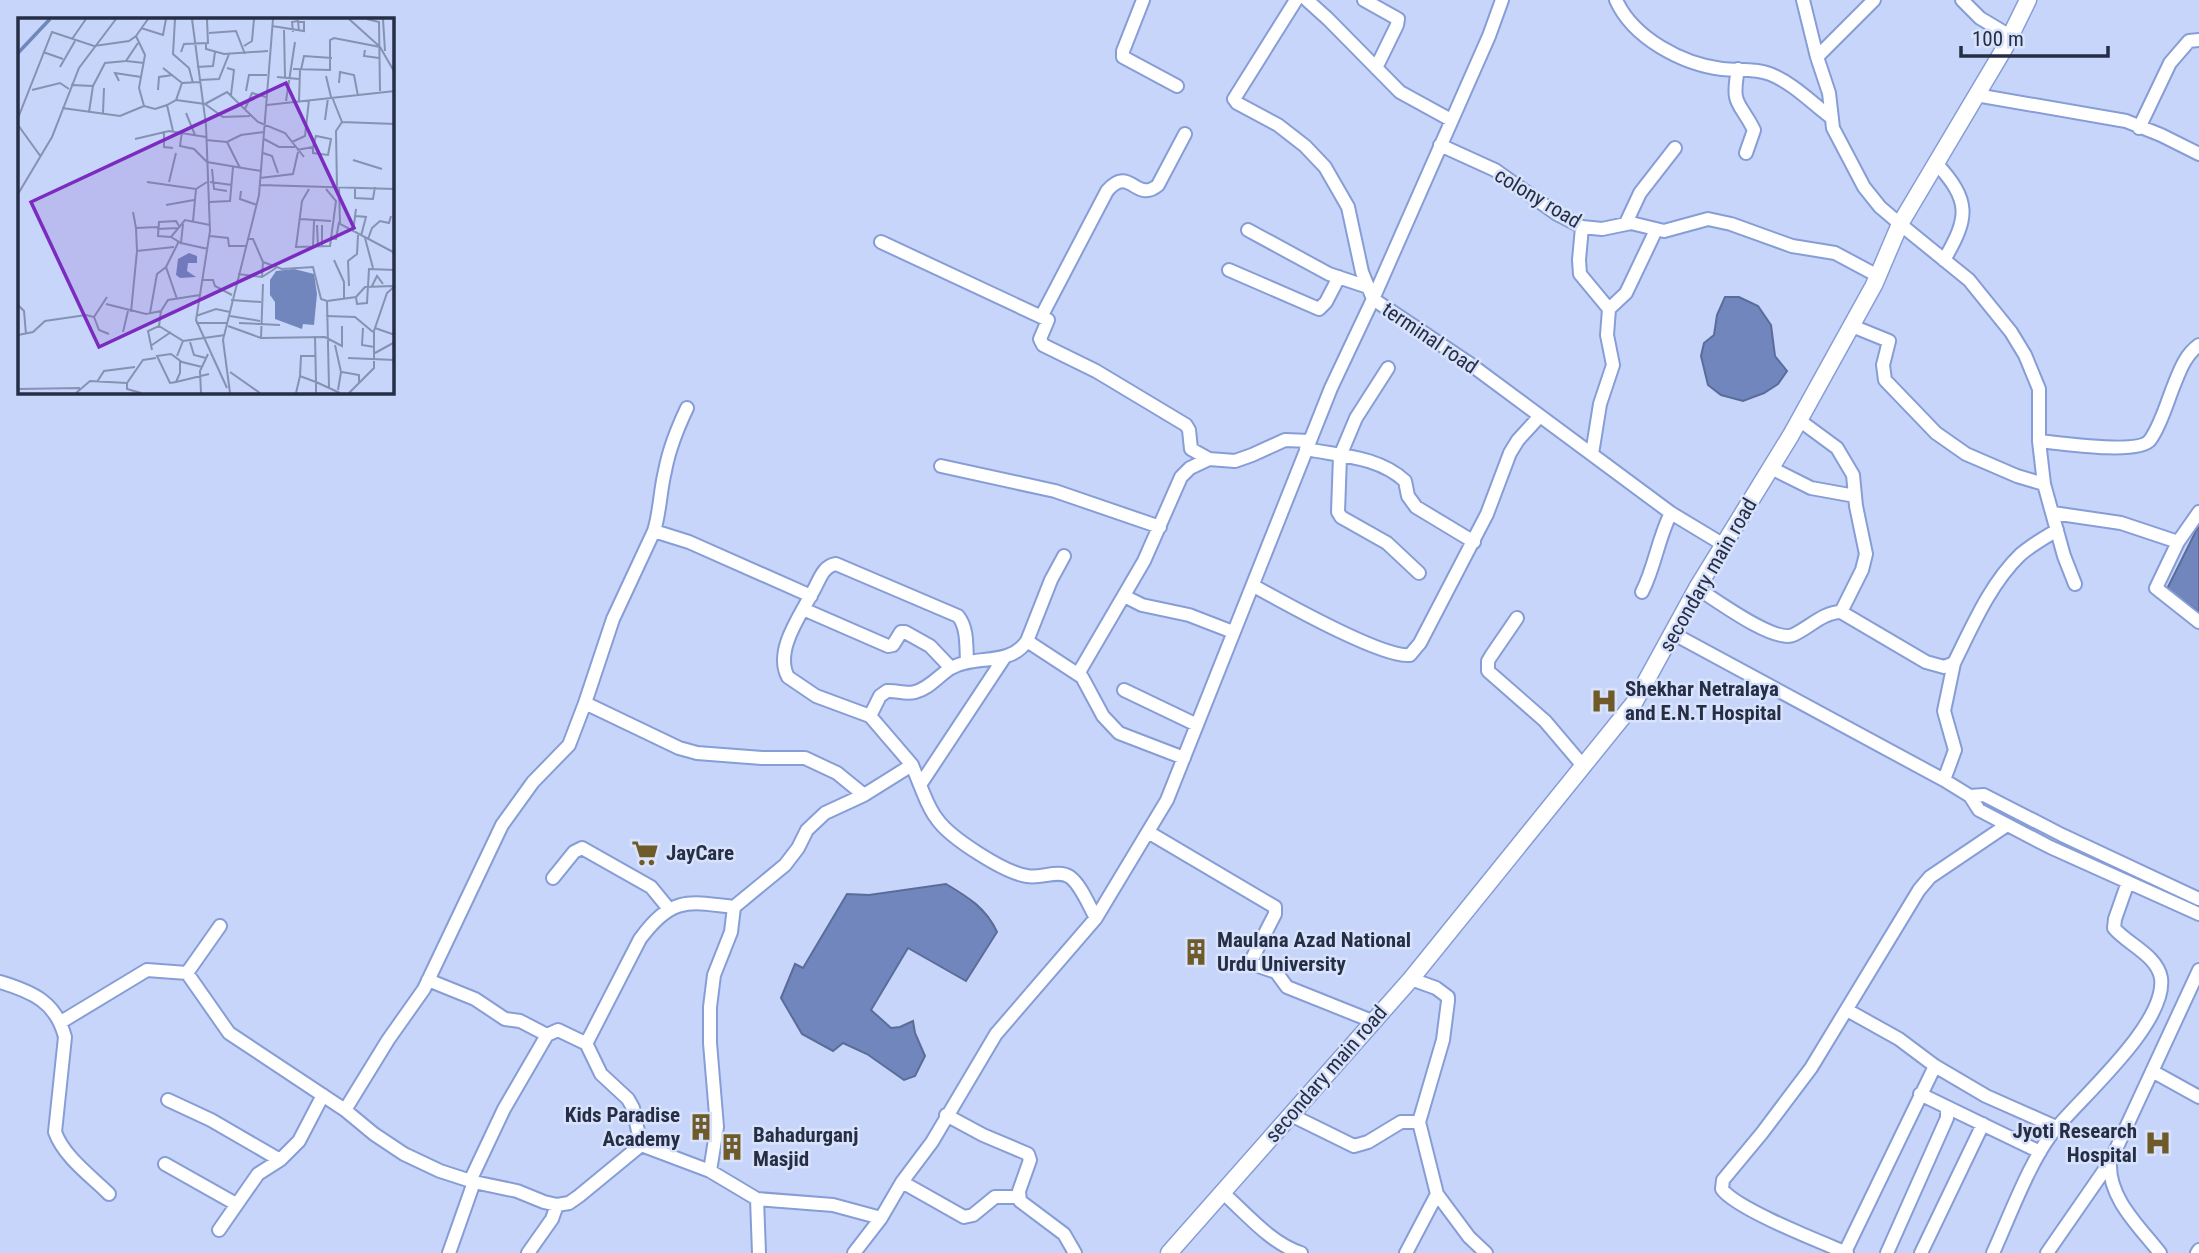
<svg xmlns="http://www.w3.org/2000/svg" width="2199" height="1253" font-family="'Roboto Condensed',sans-serif">
<style>
.water{fill:#7186bd;stroke:#5a6c99;stroke-width:2}
.lines{fill:none;stroke-linecap:round;stroke-linejoin:round}
.minor-casing{stroke:#879dd6;stroke-width:16}
.major-casing{stroke:#879dd6;stroke-width:19}
.minor{stroke:#fff;stroke-width:12}
.major{stroke:#fff;stroke-width:16}
.labels{text-anchor:middle;stroke-width:5;stroke-linejoin:round;paint-order:stroke}
.street-label{font-size:21px;fill:#252e45;stroke:#d8e3fb}
.poi-label{font-size:21px;font-weight:bold;fill:#252e45;stroke:#d8e3fb;text-anchor:start}
.inset-river{fill:none;stroke:#7186bd;stroke-width:3.5}
.inset-road{fill:none;stroke:#8692b1;stroke-width:2}
.view{fill:#7b2cbf;fill-opacity:0.15;stroke:#7b2cbf;stroke-width:3.5}
.inset-edge{fill:none;stroke:#252e45;stroke-width:3.5}
</style>
<rect width="100%" height="100%" fill="#c6d5f9"/>
<path class="water" d="M1725 297H1739L1758 306 1771 325 1775 356 1787 371 1778 384 1764 393 1743 401 1721 395 1708 385 1701 356 1704 343 1714 335 1717 315Z
M2199 525V612L2167 589Z
M946 884C968 897 986 908 997 932L966 981 908 948 871 1010 891 1028 900 1027 913 1021 915 1033 925 1056 915 1076 904 1080 867 1054 843 1043 833 1051 802 1034 781 998 795 964 803 968 847 894 869 895Z"/>
<g class="lines">
<defs>
<path id="minor" d="M1143 0 1123 51V57L1177 86
M1296 0 1234 99 1237 103 1278 125 1305 146 1325 167 1348 207 1362 272 1373 299 1470 364 1671 513 1724 545
M1307 0 1328 19 1400 92 1451 120
M1364 0 1398 19 1397 25 1376 68
M1616 0C1633 38 1682 64 1722 69 1738 71 1754 68 1770 74 1793 83 1813 104 1832 118
M1803 0 1817 57 1829 93 1833 128 1864 187 1880 207 1900 224 1969 280 2011 332 2025 355 2039 389V441L2044 484 2064 556 2075 584
M1962 0 1980 18 2010 36
M1817 57 1874 0
M1738 69C1731 107 1739 100 1754 130L1746 153
M1976 95 2126 121 2161 135 2199 154
M2139 128 2170 63 2189 41 2199 40
M1440 145 1495 170 1557 214 1582 227 1602 229 1631 223 1664 231 1708 219 1731 224 1792 246 1835 253 1878 276
M1936 163C1971 201 1969 217 1944 260
M1626 223 1640 193 1675 148
M1582 227 1579 260 1580 274 1609 309 1607 335 1613 365 1600 404 1592 454
M1248 230 1329 274 1368 287
M881 242 1048 320 1040 339 1043 345 1096 371 1186 425 1189 430 1191 449 1209 459 1235 461 1252 455 1285 440 1310 441
M1229 270 1319 309 1326 302 1339 277
M1609 309 1626 293 1656 230
M1041 317 1107 191C1130 164 1136 204 1158 185L1185 134
M1852 326 1889 341 1883 365 1885 380 1936 433 1966 454 2017 476 2044 484
M1388 368 1356 418 1340 456 1338 512 1341 517 1387 543 1419 573
M687 408C677 429 669 449 665 471 660 491 660 512 654 531L689 542 811 596
M1799 420 1837 448 1853 475 1856 506 1866 554 1862 570 1841 612
M2039 441C2059 443 2139 455 2150 440 2161 425 2167 402 2174 385 2180 370 2185 355 2199 345
M1306 449C1340 456 1378 456 1405 481L1408 496 1416 507 1474 542
M941 466 1055 491 1160 527
M1771 468 1811 488 1855 496
M2199 512 2178 542 2156 588 2199 622
M2053 513 2121 523 2178 542
M654 531 613 619 585 703 679 748 697 753 762 758H805L837 773 864 795
M1254 586C1283 602 1382 658 1410 655L1420 643 1487 514 1510 453 1518 440 1540 416
M1697 588C1716 600 1774 643 1793 635 1809 628 1823 612 1841 612L1926 662 1944 667 1954 663C1972 627 1990 584 2020 555 2031 545 2044 538 2057 530
M1642 592C1655 567 1658 538 1671 513
M1124 596 1142 605 1189 615 1233 632
M803 609 888 646 893 645 901 632H905L930 646 951 668
M1517 618 1491 656 1488 661V671L1545 721 1584 767
M1672 633 1944 780 1970 796 1979 810 2050 847 2199 914
M1027 641 1051 580 1064 556
M967 662C966 647 968 628 958 616L836 564C822 566 819 582 812 593 800 616 774 651 788 677L816 696 870 716 880 696 887 691C897 690 905 695 915 692 930 688 938 676 951 668 976 654 1009 667 1027 641L1082 677 1103 716 1119 733 1184 758
M1078 674 1144 561 1181 477 1190 468 1209 459
M1124 690 1197 725
M870 716 912 765 920 785 1004 658
M1944 780 1955 750 1944 711 1954 663
M920 785C925 797 929 809 937 819 950 838 1005 873 1027 876 1041 879 1058 869 1070 877 1081 885 1089 906 1096 918
M1970 796 1984 795 2062 835 2199 899
M1148 832 1275 907V914L1252 959V964L1276 972 1287 987 1372 1021
M553 878 574 852 582 848 651 887 669 909
M187 973 229 1033 345 1110 374 1134 404 1154 440 1171 474 1182 517 1191 544 1202 557 1205 569 1203 579 1196 641 1145 710 1171 757 1199 833 1205 881 1218
M428 980 475 999 505 1019 520 1021 547 1035
M0 982C33 992 56 1002 65 1037L55 1132C64 1157 91 1176 109 1194
M1847 1010 1899 1039 1935 1066 1986 1096 2056 1127
M61 1022 147 970 187 973 220 926
M586 1043 601 1074 628 1099 633 1108 641 1145
M2152 1071 2199 1097
M1920 1094 2040 1152
M168 1100 211 1120 280 1160
M345 1110 388 1040 424 989 502 825 533 782 569 745 585 703
M946 1115 983 1135 1028 1154 1030 1160 1019 1191 1020 1201 1064 1234 1075 1253
M1291 1115 1354 1146 1368 1142 1401 1122H1419
M165 1164 236 1204
M710 1171 717 1127 710 1043V1007L714 975 731 932 734 907
M470 1181 504 1109 547 1035 558 1030 583 1042H587L640 939C671 897 687 901 734 907L785 865 798 848 807 830 825 813 864 795 912 765
M902 1182 964 1217 973 1215 995 1197H1018
M1222 1192C1246 1213 1270 1243 1301 1253
M1437 1194 1469 1237 1486 1253
M757 1199 759 1253
M219 1230 258 1174 280 1160 299 1141 323 1095
M1845 1252 1935 1066
M449 1253 474 1182
M528 1253 552 1219 557 1205
M854 1253 881 1218 902 1182 932 1142 996 1034 1096 918 1167 800 1331 388 1373 299 1489 36 1502 0
M1406 1253 1437 1194 1419 1122 1443 1040 1448 1001V997L1436 988 1411 979
M1847 1253C1821 1242 1736 1209 1722 1189L1723 1180 1762 1133 1811 1068 1919 890 1930 877 2007 825
M1887 1253 1947 1118V1107
M1921 1253 1983 1124
M1993 1253C2010 1216 2032 1154 2059 1125 2086 1093 2167 1022 2161 978 2157 955 2127 944 2114 928L2115 919 2128 882
M2047 1253 2110 1162
M2160 1253C2139 1226 2108 1198 2110 1162L2199 970
M2197 1253 2199 1250"/>
<path id="major" d="M1169 1253 1411 979 1634 703 1697 588 1791 435 1874 285 1900 224 2004 49 2028 0"/>
</defs>
<use href="#minor" class="minor-casing"/>
<use href="#major" class="major-casing"/>
<use href="#minor" class="minor"/>
<use href="#major" class="major"/>
</g>
<defs>
<symbol id="hospital-bare" viewBox="-9 -9 18 18"><path d="M-5-5h3v3.5h4V-5h3V5h-3V1.5h-4V5h-3Z" fill="#6f5b2a" stroke="#d8e3fb" stroke-width="2.5" paint-order="stroke"/></symbol>
<symbol id="supermarket-bare" viewBox="-9 -9 18 18"><path d="M-6-5.5h2.5l.6 2H6L4.5 2H-2.5L-4.4-4H-6ZM-1.5 3.2a1.3 1.3 0 1 0 .1 0ZM3 3.2a1.3 1.3 0 1 0 .1 0Z" fill="#6f5b2a" stroke="#d8e3fb" stroke-width="2.5" paint-order="stroke"/></symbol>
<symbol id="building-bare" viewBox="-9 -9 18 18"><path d="M-4-6H4V6H1V3H-1V6H-4ZM-2.5-4.3h1.7v1.8h-1.7ZM.8-4.3h1.7v1.8H.8ZM-2.5-1h1.7V.8h-1.7ZM.8-1h1.7V.8H.8Z" fill="#6f5b2a" stroke="#d8e3fb" stroke-width="2.5" paint-order="stroke"/></symbol>
</defs>
<g fill-rule="evenodd">
<use href="#hospital-bare" x="1585" y="682" width="38" height="38"/>
<use href="#supermarket-bare" x="626" y="834" width="38" height="38"/>
<use href="#building-bare" x="1177" y="933" width="38" height="38"/>
<use href="#building-bare" x="682" y="1108" width="38" height="38"/>
<use href="#hospital-bare" x="2139" y="1124" width="38" height="38"/>
<use href="#building-bare" x="713" y="1128" width="38" height="38"/>
</g>
<g class="labels">
<g class="street-label">
<text transform="translate(1538 198) rotate(31)" y="7">colony road</text>
<text transform="translate(1430 338) rotate(34)" y="7">terminal road</text>
<text transform="translate(1708 575) rotate(-60)" y="7">secondary main road</text>
<text transform="translate(1326 1074) rotate(-49)" y="7">secondary main road</text>
</g>
<g class="poi-label">
<text x="1625" y="696">Shekhar Netralaya<tspan x="1625" dy="24">and E.N.T Hospital</tspan></text>
<text x="666" y="860">JayCare</text>
<text x="1217" y="947">Maulana Azad National<tspan x="1217" dy="24">Urdu University</tspan></text>
<text x="680" y="1122" text-anchor="end">Kids Paradise<tspan x="680" dy="24">Academy</tspan></text>
<text x="2137" y="1138" text-anchor="end">Jyoti Research<tspan x="2137" dy="24">Hospital</tspan></text>
<text x="753" y="1142">Bahadurganj<tspan x="753" dy="24">Masjid</tspan></text>
</g>
</g>
<g transform="translate(18 18)">
<rect width="376" height="376" fill="#c6d5f9"/>
<path d="M171 235 179 238V245H170L169 253 178 259 162 260 158 257 160 241ZM276 251 296 256 299 276 296 307 285 306 284 311 257 301V284L252 277V262L258 253Z" fill="#7186bd"/>
<path class="inset-river" d="M0 35 32 1"/>
<path class="inset-road" d="M130 1 118 18 127 37 121 70 126 88 137 91 149 87 158 82 164 65 182 64M157 1 155 36 171 50 175 65M174 1 188 107 192 213 178 302 209 370M331 1 361 28M349 1 361 4 362 73M365 1 367 33M254 8 286 13V4H280M123 10 145 17 148 1M266 12 267 59M275 14 274 4 280 3 281 13M191 15 218 13 227 36M54 21 68 1M120 25 108 43 126 45M188 25V31L206 36 250 33M226 28 234 23 236 1M347 32 346 38 361 40M25 34 45 41M163 34 166 26 190 25 189 1M42 49 57 23M179 49 195 48 197 34M145 50 164 65M209 50 216 52 213 77M275 51 312 52V22L316 20 362 29 377 55M283 52 286 38 314 40M308 58 313 79M259 59 281 61M182 62 201 61 211 36M101 63 97 55 123 59M321 65 322 54 336 57 340 78M53 67 75 68 71 94M75 68 87 45 108 43M14 72 42 65 51 71M140 72 141 59 155 57M228 73 231 57H249M314 79 324 104M158 82 187 86 205 99 232 98M268 83 277 24M281 83 282 52M187 86 209 74 240 104 267 115 286 139M149 87 155 113M249 87 377 73M44 90 102 98 126 88M227 91 234 75 248 79M85 95 86 70M168 95 177 117M0 100 34 14 76 28 111 23 118 18M307 102 310 80M0 107 23 139M146 113V129L155 130M164 113 162 128 176 131 189 144 243 153M117 121 151 113 188 119M246 121 261 129H277M188 122 209 124 223 117 246 114M209 124 222 150M274 124 287 118 291 82M279 132 295 129 298 118 313 121 310 137 295 135V129M245 135 254 138 260 155M335 142 364 151M194 151 196 171 209 173M242 160 275 156 280 134M129 164 178 171 189 164M151 164 158 135M192 164 214 167M242 167 377 171M321 170 322 206 377 235M337 170V180L355 181 357 169M291 171 284 183 278 229 312 228 318 183 308 171M319 171 318 113 324 104 377 106M223 173 222 181 239 187M0 176 34 119 61 50 98 1M191 184 212 183 215 149M148 187 176 182M115 194 118 210 140 209M338 198 348 199 343 218M282 201 313 203M175 203 178 171M299 207 300 229M161 208 158 203 141 204 140 218 153 219 167 202 192 207M118 210 119 233 156 229M139 211 160 210M335 214 338 191M192 218 210 220 211 228H228M153 219 163 225 165 206M312 220 318 221 321 204M347 220 355 250M230 221H235L245 244 244 259M350 221 354 210 362 203 371 205 373 198M163 225 190 231M295 229 296 203M304 229V207M316 242 326 264V280M245 244 264 251 295 249 303 281 309 283 311 369M148 249 159 281M220 256 244 259 258 250M184 262H195L197 268 214 277M331 268 330 243 339 236 340 217M354 268 359 258 365 266M338 279 339 286 349 285 351 251 377 252M213 282 243 284M309 283 338 279 347 269 375 268M88 286 128 296 143 293 150 282 182 277M0 287 6 293 8 316M113 294 119 233M132 295 139 256 148 249 161 223M178 298 198 291 212 294M212 298 242 303M308 298 337 299 355 314M76 299 89 279M178 305H209M221 305 262 307M141 308 165 323 159 338M210 308 243 320 307 319 324 328V308M345 310 344 327 356 329M357 310 377 317M105 314 110 293M0 317 15 314 27 303 68 297 76 299 81 312 91 316M297 318 298 364 322 375M243 320 245 266M165 323 207 317M172 324 176 337 188 340M134 327 153 314M317 327 323 354 320 372M134 332 130 313 141 308 143 293M357 335 377 324M330 340 377 342M162 343V355L158 364 152 365 139 338 153 336 164 344 184 349M212 354 242 375M324 354 341 357V366M282 358 283 338H297M79 364 86 353 117 349M158 364 191 356M0 371 62 370M58 375 72 363 109 365M123 375 109 371V365L125 342 138 340M183 375 182 353 190 336M212 375 205 322 241 177 255 1M278 375 282 358 298 364V375M331 375 356 350V313L369 275 377 268"/>
<path class="view" d="M268 65 336 210 81 329 13 184Z"/>
<rect width="376" height="376" class="inset-edge"/>
</g>
<path d="M1961 46v10h147v-10" fill="none" stroke="#252e45" stroke-width="3.5"/>
<text x="1972" y="46" font-size="21" fill="#252e45" stroke="#d8e3fb" stroke-width="5" paint-order="stroke">100 m</text>
</svg>
